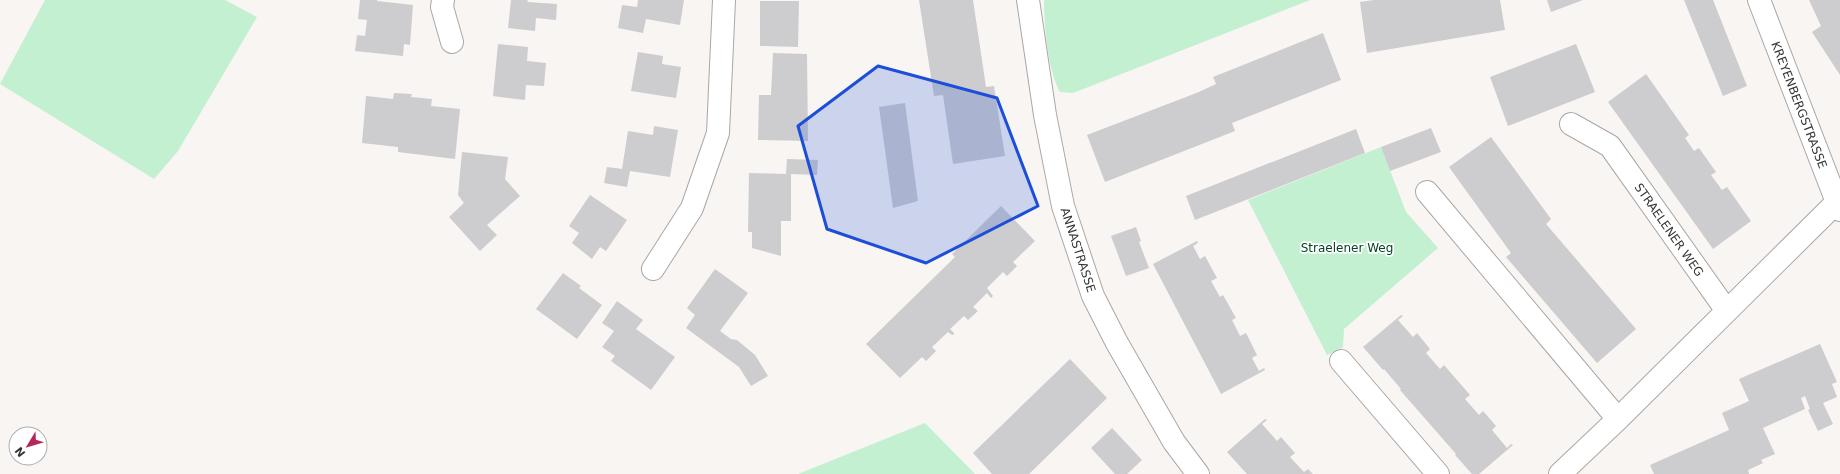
<svg xmlns="http://www.w3.org/2000/svg" width="1840" height="474" font-family="'DejaVu Sans',sans-serif">
<style>
.green{fill:#c2f0d0}
.building{fill:#cdcccf}
.lines{fill:none;stroke-linecap:round;stroke-linejoin:round}
.minor-casing{stroke:#aaa7a5;stroke-width:24}
.minor{stroke:#fff;stroke-width:22}
.marked{fill:#1d4ed8;fill-opacity:0.2;stroke:#1d4ed8;stroke-width:3;stroke-linejoin:round}
.labels{text-anchor:middle;stroke-width:3.5;stroke-linejoin:round;paint-order:stroke}
.street-label{font-size:12px;fill:#363534;stroke:#fff}
.park-label{font-size:12px;fill:#034324;stroke:#fff}
</style>
<rect width="100%" height="100%" fill="#f8f5f3"/>
<path class="green" d="M45 0H225L257 17 178 151 154 179 0 84Z
M1044 0H1310L1073 93 1060 92C1048 70 1044 26 1044 0Z
M1381 147 1406 212 1438 248 1344 329 1343 347 1327 355 1248 200Z
M925 423 975 474H798Z"/>
<path class="building" d="M360 0H377V1L413 5 410 45 404 44 403 56 355 51 357 35 365 36 367 20 358 19Z
M511 0H528L527 2 557 4 556 20 536 18 535 31 508 28Z
M638 0H684L680 25 646 19 643 33 618 28 622 5 637 7Z
M919 0H973L986 87 994 86 1005 156 953 164 943 95 934 96Z
M1374 0H1500L1505 30 1367 53 1360 2Z
M1547 0H1583L1551 12Z
M1684 0H1713L1747 86 1723 96Z
M1809 0H1840V75L1812 32 1821 26Z
M760 1H799L798 47 760 46Z
M1323 33 1341 80 1232 123 1235 131 1105 182 1087 135 1199 92 1216 84 1213 77Z
M498 44 528 47 527 61 546 63 544 86 526 85 525 100 493 96Z
M1576 44 1595 92 1508 126 1490 77Z
M638 52 663 56 662 64 681 67 676 98 631 91Z
M773 53 807 54 808 141 758 140 759 95H771Z
M1646 74 1689 135 1685 138 1694 151 1699 148 1716 172 1711 175 1722 190 1727 187 1751 221 1713 249 1608 102Z
M394 93 412 94 411 97 432 99 431 106 460 109 455 159 398 152V147L362 143 366 96 393 99Z
M905 103 918 201 893 208 879 107Z
M654 126 678 130 670 177 630 171 627 187 604 183 607 167 622 169 628 131 653 135Z
M1431 128 1441 152 1390 171 1381 147Z
M1356 129 1365 153 1195 220 1186 196Z
M1491 137 1551 219 1546 224 1636 329 1597 363 1506 257 1511 253 1449 167Z
M462 152 508 157 505 179 520 196 487 225 497 235 480 251 449 217 464 203 458 195Z
M787 159 818 160 817 175 791 174V221H781V256L752 248V232H748L749 173 786 174Z
M590 195 627 220 606 251 600 247 592 259 572 243 579 233 569 226Z
M1001 206 1035 241 1013 262 1017 266 1007 276 1003 272 987 288 993 296 991 298 987 293 973 307 978 311 968 320 964 316 950 329 954 333 953 335H952L948 332 932 347 936 351 926 361 922 357 900 378 866 344 955 257 952 254Z
M1136 227 1141 241 1139 242 1149 268 1126 276 1111 236Z
M1197 241 1198 243 1193 246 1200 259 1205 256 1217 278 1211 281 1220 297 1223 295 1236 318 1232 320 1240 336 1246 333 1257 355 1252 358 1259 371 1264 368 1265 370 1221 394 1153 264Z
M715 269 748 293 720 331 731 339 737 340 755 355 768 376 751 386 739 367 686 328 695 315 687 308Z
M563 273 581 286 579 288 602 305 577 339 536 309Z
M617 301 643 320 636 329 675 357 651 390 611 361 615 356 602 347 614 331 602 323Z
M1401 315 1403 316 1398 320 1413 337 1417 333 1430 349 1426 353 1440 369 1444 365 1470 395 1465 399 1479 415 1483 411 1496 426 1492 430 1507 448 1511 444 1513 445 1479 474H1472L1455 455 1456 454 1400 390 1401 389 1384 369 1383 370 1363 347Z
M1820 344 1837 382 1832 384 1837 397 1823 403 1833 424 1818 431 1808 410 1810 409 1805 396 1801 398 1805 409 1763 428 1775 454 1761 460 1763 463 1748 470 1749 474H1654L1650 465 1729 430 1722 413 1749 401 1739 379Z
M1070 359 1107 398 1029 474H992L973 453Z
M1265 419 1267 420 1262 424 1277 441 1281 437 1295 453 1290 457 1304 472 1308 469 1313 474H1247L1227 452Z
M1112 428 1142 460 1127 474H1115L1091 448Z"/>
<g class="lines">
<defs>
<path id="minor" d="M443 0 442 7 452 42
M1028 0 1045 115 1063 206 1093 296 1117 343 1174 442 1198 474
M1759 0 1840 210
M1571 124 1610 146 1727 311
M1427 192 1618 419
M653 269 692 208 718 133 724 0
M1341 361 1438 474
M1560 474 1618 419 1840 199"/>
</defs>
<use href="#minor" class="minor-casing"/>
<use href="#minor" class="minor"/>
</g>
<path class="marked" d="M878 66 997 98 1038 206 926 263 827 229 798 126Z"/>
<g class="labels">
<g class="street-label">
<text transform="translate(1799 105) rotate(69)" y="4">KREYENBERGSTRASSE</text>
<text transform="translate(1669 230) rotate(55)" y="4">STRAELENER WEG</text>
<text transform="translate(1078 250) rotate(72)" y="4">ANNASTRASSE</text>
</g>
<g class="park-label">
<text x="1347" y="252">Straelener Weg</text>
</g>
</g>
<g transform="translate(28 446) rotate(232)"><circle r="19" fill="#ffffff" stroke="#afaeae"/>
<path d="M0-3L7 15L0 10L-7 15Z" fill="#b62759"/>
<text y="-6" font-size="11" font-weight="bold" text-anchor="middle" fill="#363534">N</text>
</g>
</svg>
